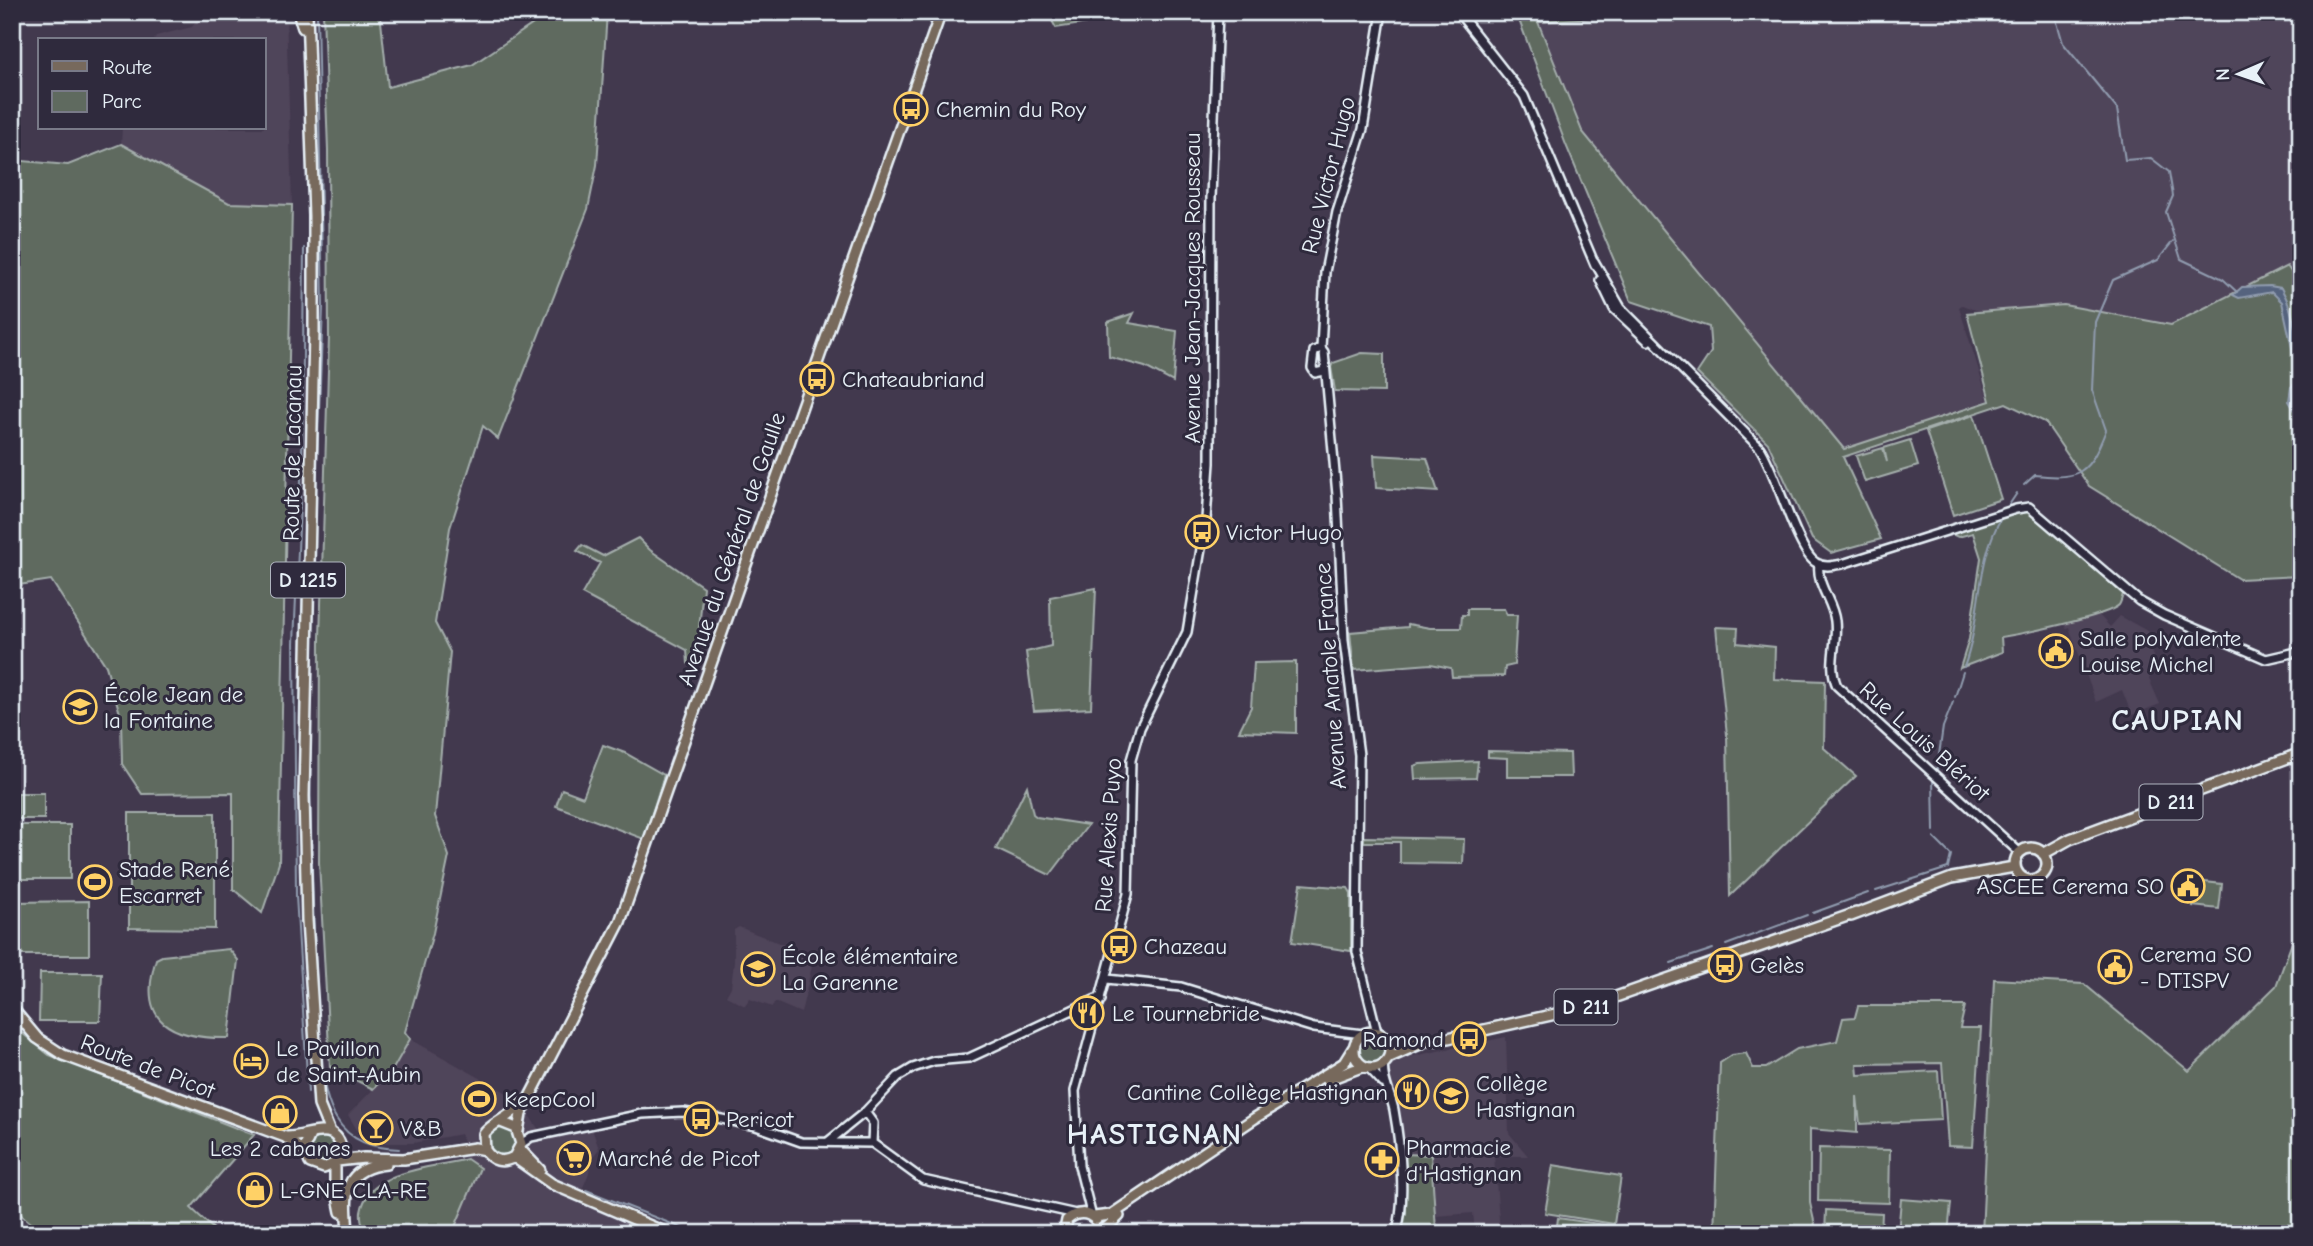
<svg xmlns="http://www.w3.org/2000/svg" width="2313" height="1246" font-family="'Comic Neue',sans-serif">
<style>
.built{fill:#50445a}
.green{fill:#5f6a5f;stroke:#a4aeac;stroke-width:2}
.water{fill:#55637e;stroke:#909caf;stroke-width:2}
.lines{fill:none;stroke-linecap:round;stroke-linejoin:round}
.stream{stroke:#909caf;stroke-width:2}
.minor-casing{stroke:#e8f1f8;stroke-width:12}
.major-casing{stroke:#e8f1f8;stroke-width:14}
.minor{stroke:#2f2a3d;stroke-width:7}
.major{stroke:#77695c;stroke-width:9}
.labels{text-anchor:middle;stroke-width:6;stroke-linejoin:round;paint-order:stroke}
.shield{fill:#2f2a3d;stroke:#b0b5c0;stroke-width:2}
.shield-label{font-size:21px;font-weight:bold;fill:#e8f1f8}
.poi-label{font-size:23px;fill:#e8f1f8;stroke:#2f2a3d;text-anchor:start}
.street-label{font-size:23px;fill:#e8f1f8;stroke:#2f2a3d}
.district-label{font-size:30px;font-weight:bold;letter-spacing:2px;fill:#e8f1f8;stroke:#2f2a3d}
</style>
<rect width="100%" height="100%" fill="#42394e"/>
<filter id="ink" filterUnits="userSpaceOnUse"><feTurbulence type="fractalNoise" baseFrequency=".0143" numOctaves="2"/><feDisplacementMap in="SourceGraphic" scale="14" xChannelSelector="R" yChannelSelector="G"/><feConvolveMatrix kernelMatrix="1 2 1 2 8 2 1 2 1" color-interpolation-filters="sRGB"/></filter>
<g filter="url(#ink)">
<path class="built" d="M201 12 286 13 292 205 229 203 121 144 122 128H264V40H154L156 36 192 27Z
M1676 12H2301V286L2287 267 2171 325 2064 305 1981 312 1962 305 1959 307 1988 400 1844 449 1582 131 1538 21Z
M2091 615H2099L2110 627 2120 616 2149 632 2155 668 2149 679 2160 704 2132 715 2122 690 2096 702 2069 627 2066 628 2064 623Z
M739 927 814 957 801 1013 775 1002 772 1007 750 999 745 1006 726 996 731 987 734 962V930Z
M1506 1037 1509 1133 1528 1156H1494L1500 1232H1475L1473 1213 1436 1216 1431 1155 1404 1154 1401 1121 1389 1070 1394 1060Z
M410 1039 518 1099 541 1133 590 1123 599 1149 590 1160 589 1173 579 1197 669 1234H452L480 1168 467 1159 461 1134 413 1143H386L360 1135 348 1115 393 1069Z"/>
<path class="green" d="M323 12H380L388 87 472 65 551 12H607L597 165 588 209 498 439 483 426 450 528 435 623 450 652 435 816 449 856 433 933 405 1032 410 1039 393 1069 373 1089 330 1067 319 862 320 638 329 337 328 150Z
M1047 12H1121V18L1056 28Z
M1516 12H1676L1538 22 1582 131 1844 449 1990 401 1967 313 2064 305 2171 325 2287 266 2301 286V576L2239 579 2089 486 2045 422 2006 403 1843 457 1881 539 1831 553 1812 539 1768 443 1697 373 1711 352 1709 327 1631 301 1566 145Z
M121 144 229 203 292 205 279 863 262 913 233 889V793L142 794 122 764 121 717 106 666 51 580 12 586V160L68 165Z
M1134 313 1129 323 1177 331 1173 382 1145 367 1109 357 1108 322Z
M1362 353 1384 354V392L1335 391 1331 367 1333 363Z
M1974 415 2001 499 1953 515 1926 431Z
M1910 440 1918 466 1865 482 1856 456 1883 448 1887 462 1884 448Z
M1374 455 1427 458 1438 492 1376 488Z
M2027 510 2123 594C2122 598 2121 602 2119 605 2108 616 2021 634 2001 637L2002 652 1960 668 1969 639 1981 558 1973 533 1958 537 1949 533Z
M638 538 650 550 703 587 696 660 688 663 687 650 582 594 600 563 577 551 582 545 603 556Z
M1096 588 1091 708 1034 711 1026 652 1051 646 1050 597Z
M1467 609H1504L1507 615H1517L1514 665 1505 667 1504 676 1452 677 1451 668 1431 664 1354 670 1350 632 1408 627V624L1430 628H1461L1462 615H1467Z
M1716 627 1738 628 1737 643 1775 647 1774 679 1825 681 1824 748 1856 776 1730 896 1727 735Z
M1296 662V733L1239 731 1251 707 1254 663Z
M603 745 625 753 664 775 644 839 556 806 562 789 583 797Z
M1488 751 1570 753 1571 777H1507V758L1488 757Z
M1478 761 1476 778 1415 779 1414 766 1420 764Z
M1027 786 1033 814 1037 817 1088 825 1050 875 996 849Z
M18 793H44V819H18Z
M129 813H215V929L129 928Z
M12 825H70V879H12Z
M1364 837 1464 839 1463 864 1400 863V842H1364Z
M2196 881 2222 884 2219 909 2193 906Z
M1301 884 1348 888 1351 893V951L1292 942Z
M89 901V955H12V902Z
M2301 918V1234H1982L1994 979 2084 984 2189 1071 2276 986Z
M229 949 238 960 229 1038C172 1039 136 1023 156 959L162 956Z
M40 973H102L100 1021H39Z
M1858 1006H1965L1960 1028H1981L1973 1147 1948 1146 1942 1063 1857 1064 1858 1075 1938 1071 1941 1120 1860 1124 1857 1096V1133L1810 1129V1203L1817 1234H1714L1720 1063 1732 1055 1746 1053 1753 1068H1766L1797 1049 1837 1041 1843 1018 1855 1017Z
M12 1025 49 1055 254 1135 191 1208 219 1234H44L12 1207Z
M1359 1050a13 13 0 1 1 26 0a13 13 0 1 1-26 0Z
M488 1142a14 14 0 1 1 28 0a14 14 0 1 1-28 0Z
M307 1149a15 15 0 1 1 30 0a15 15 0 1 1-30 0Z
M1819 1148 1890 1150 1889 1203 1818 1201Z
M1404 1154 1431 1155 1436 1230H1407L1402 1225 1406 1212Z
M467 1159 480 1168 452 1234H364C363 1228 360 1218 361 1212 368 1169 433 1168 467 1159Z
M1553 1165 1621 1176 1614 1224 1545 1213Z
M1901 1199 1951 1203 1948 1234H1898Z
M1826 1210 1882 1213 1881 1234H1825Z
M1558 1218 1612 1226 1611 1234 1556 1233Z"/>
<path class="water" d="M2270 286 2281 288C2296 313 2301 357 2301 386L2294 389 2293 401 2301 421 2289 401 2291 387 2299 380 2282 302 2272 292 2239 298 2233 295 2242 287Z"/>
<g class="lines">
<path class="stream" d="M2054 12 2063 43 2117 109 2125 160 2151 158 2169 172 2173 196 2166 212 2181 259 2223 279 2237 292
M304 248 302 458 294 643 296 896 308 1092
M2024 485 2035 475C2081 480 2089 473 2106 430L2092 390 2095 322 2113 280 2158 260 2173 241
M2007 508 2017 493
M313 564 323 307 317 13
M1964 667C1982 619 1975 560 2003 515
M1955 697 1963 672
M310 720C310 811 312 902 317 992 318 1027 318 1088 336 1118 350 1142 373 1148 399 1149
M1937 769 1943 727 1953 702
M1933 778 1934 831
M1876 891 1948 868 1951 855 1934 838
M1813 913 1868 893
M1726 945 1807 915
M1671 963 1713 949
M586 1190 697 1234"/>
<defs>
<path id="minor" d="M1458 12 1524 96 1595 265
M1594 261 1621 308 1760 448C1776 472 1797 550 1815 562 1823 568 1832 566 1842 564L2016 509 2029 507 2139 601 2164 615 2266 659 2301 651
M1600 280 1614 309 1648 341
M1321 348 1324 352 1337 495 1344 641 1359 755 1357 952 1377 1032
M1321 348 1325 272 1337 212 1363 129 1382 12
M1321 348 1314 351 1312 368 1315 373 1324 371
M1819 564C1816 585 1833 601 1835 621 1838 644 1827 664 1837 686L2019 852
M1107 979 1181 987 1314 1028 1363 1034
M1384 1063C1381 1077 1391 1095 1394 1110 1400 1144 1407 1201 1396 1234
M1369 1068 1383 1083
M865 1112 873 1123 872 1143
M829 1141 865 1112 898 1077 913 1068 934 1061 969 1058 1096 999 1101 1000
M521 1144 531 1137 642 1114 683 1112 702 1115 756 1126 801 1142 872 1143 923 1180 1076 1214
M1092 1217 1079 1166 1075 1091 1128 894 1131 760 1140 728 1187 632 1206 519 1210 463 1211 198 1218 12"/>
<path id="major" d="M298 12 303 28
M307 12 314 216V332L304 796 307 920 319 1105 330 1132
M2015 864a16 16 0 1 1 32 0a16 16 0 1 1-32 0Z
M2043 854 2070 839 2301 753
M1851 916 1952 878 2014 867
M12 1008 37 1038 63 1055 285 1137 304 1152
M1354 1050a18 18 0 1 1 36 0a18 18 0 1 1-36 0Z
M1386 1039 1397 1042 1439 1040 1587 1007 1856 913
M1388 1058 1422 1043
M1327 1080 1364 1066
M501 1122 516 1128 521 1144 514 1157C502 1164 492 1161 485 1150L484 1134C492 1122 509 1119 521 1104
M518 1131 521 1114 620 922 941 12
M286 1137C307 1138 334 1119 341 1147L335 1163 324 1168 310 1163 304 1148 310 1135
M520 1149 540 1170
M514 1157 552 1184 669 1234
M337 1161 364 1158 404 1159 475 1148 485 1150
M335 1163V1182L341 1212
M1094 1217 1111 1215 1255 1118 1344 1063 1354 1047
M348 1234C346 1198 339 1169 386 1164
M1064 1234 1067 1220C1076 1212 1087 1211 1096 1220
M1100 1234 1119 1216"/>
</defs>
<use href="#minor" class="minor-casing"/>
<use href="#major" class="major-casing"/>
<use href="#minor" class="minor"/>
<use href="#major" class="major"/>
</g>
</g>
<defs>
<symbol id="bus-ring" viewBox="-11 -11 22 22"><circle r="9.5" fill="#2f2a3d" stroke="#ffd166" stroke-width="1.5"/><path d="M-5-6H5V4H4V6H2V4H-2V6H-4V4H-5ZM-3.5-4V0h7V-4ZM-3.5 1.2v1.5H-2V1.2ZM2 1.2v1.5H3.5V1.2Z" fill="#ffd166"/></symbol>
<symbol id="civic-ring" viewBox="-11 -11 22 22"><circle r="9.5" fill="#2f2a3d" stroke="#ffd166" stroke-width="1.5"/><path d="M-.6-6.5H3V-4.5H.6V-3L4-1V1h2V6H-6V1h2V-1L-.6-3ZM-1.2 2.5V6h2.4V2.5Z" fill="#ffd166"/></symbol>
<symbol id="school-ring" viewBox="-11 -11 22 22"><circle r="9.5" fill="#2f2a3d" stroke="#ffd166" stroke-width="1.5"/><path d="M0-5L7-2L0 1L-7-2ZM-4 1L0 2.5L4 1V4Q0 6-4 4Z" fill="#ffd166"/></symbol>
<symbol id="stadium-ring" viewBox="-11 -11 22 22"><circle r="9.5" fill="#2f2a3d" stroke="#ffd166" stroke-width="1.5"/><path d="M0-5a6.5 5 0 1 0 0 10a6.5 5 0 1 0 0-10ZM-3.5-1.8h7v3.6h-7Z" fill="#ffd166"/></symbol>
<symbol id="restaurant-ring" viewBox="-11 -11 22 22"><circle r="9.5" fill="#2f2a3d" stroke="#ffd166" stroke-width="1.5"/><path d="M-5-6h1v4h1v-4h1v4h1v-4h1v5L-1.5 .5V6h-2V.5L-5-1ZM5-6V6H3V1.5H1.5Q1.5-4 5-6Z" fill="#ffd166"/></symbol>
<symbol id="hotel-ring" viewBox="-11 -11 22 22"><circle r="9.5" fill="#2f2a3d" stroke="#ffd166" stroke-width="1.5"/><path d="M-6-4.5h1.5V1H6V5H4.5V3h-9V5H-6ZM-4 0a1.8 1.8 0 1 1 3.6 0ZM.5 0V-2.5h3Q6-2.5 6 0Z" fill="#ffd166"/></symbol>
<symbol id="shop-ring" viewBox="-11 -11 22 22"><circle r="9.5" fill="#2f2a3d" stroke="#ffd166" stroke-width="1.5"/><path d="M-5-2.5h2.3a2.7 3.5 0 0 1 5.4 0H5L5.5 6h-11ZM-1.5-2.5h3a1.5 2.3 0 0 0-3 0Z" fill="#ffd166"/></symbol>
<symbol id="bar-ring" viewBox="-11 -11 22 22"><circle r="9.5" fill="#2f2a3d" stroke="#ffd166" stroke-width="1.5"/><path d="M-6-5H6L.8 .8V4.5H3.5V6h-7V4.5H-.8V.8Z" fill="#ffd166"/></symbol>
<symbol id="supermarket-ring" viewBox="-11 -11 22 22"><circle r="9.5" fill="#2f2a3d" stroke="#ffd166" stroke-width="1.5"/><path d="M-6-5.5h2.5l.6 2H6L4.5 2H-2.5L-4.4-4H-6ZM-1.5 3.2a1.3 1.3 0 1 0 .1 0ZM3 3.2a1.3 1.3 0 1 0 .1 0Z" fill="#ffd166"/></symbol>
<symbol id="pharmacy-ring" viewBox="-11 -11 22 22"><circle r="9.5" fill="#2f2a3d" stroke="#ffd166" stroke-width="1.5"/><path d="M-2-6h4v4h4v4h-4v4h-4v-4h-4v-4h4Z" fill="#ffd166"/></symbol>
</defs>
<g fill-rule="evenodd">
<use href="#bus-ring" x="892" y="90" width="38" height="38"/>
<use href="#bus-ring" x="798" y="360" width="38" height="38"/>
<use href="#bus-ring" x="1183" y="513" width="38" height="38"/>
<use href="#civic-ring" x="2037" y="632" width="38" height="38"/>
<use href="#school-ring" x="61" y="688" width="38" height="38"/>
<use href="#stadium-ring" x="76" y="863" width="38" height="38"/>
<use href="#civic-ring" x="2169" y="867" width="38" height="38"/>
<use href="#bus-ring" x="1100" y="927" width="38" height="38"/>
<use href="#bus-ring" x="1706" y="946" width="38" height="38"/>
<use href="#civic-ring" x="2096" y="948" width="38" height="38"/>
<use href="#school-ring" x="739" y="950" width="38" height="38"/>
<use href="#restaurant-ring" x="1068" y="994" width="38" height="38"/>
<use href="#bus-ring" x="1450" y="1020" width="38" height="38"/>
<use href="#hotel-ring" x="232" y="1042" width="38" height="38"/>
<use href="#restaurant-ring" x="1393" y="1073" width="38" height="38"/>
<use href="#school-ring" x="1432" y="1077" width="38" height="38"/>
<use href="#stadium-ring" x="460" y="1080" width="38" height="38"/>
<use href="#shop-ring" x="261" y="1094" width="38" height="38"/>
<use href="#bus-ring" x="682" y="1100" width="38" height="38"/>
<use href="#bar-ring" x="357" y="1109" width="38" height="38"/>
<use href="#supermarket-ring" x="555" y="1139" width="38" height="38"/>
<use href="#pharmacy-ring" x="1363" y="1141" width="38" height="38"/>
<use href="#shop-ring" x="236" y="1171" width="38" height="38"/>
</g>
<g class="labels">
<g class="shield">
<rect x="271" y="562.5" width="74" height="35" rx="5"/>
<rect x="2139.5" y="784.5" width="63" height="35" rx="5"/>
<rect x="1554.5" y="989.5" width="63" height="35" rx="5"/>
</g>
<g class="shield-label">
<text x="308" y="587">D 1215</text>
<text x="2171" y="809">D 211</text>
<text x="1586" y="1014">D 211</text>
</g>
<g class="poi-label">
<text x="936" y="117">Chemin du Roy</text>
<text x="842" y="387">Chateaubriand</text>
<text x="1226" y="540">Victor Hugo</text>
<text x="2080" y="646">Salle polyvalente<tspan x="2080" dy="26">Louise Michel</tspan></text>
<text x="104" y="702">École Jean de<tspan x="104" dy="26">la Fontaine</tspan></text>
<text x="119" y="877">Stade René<tspan x="119" dy="26">Escarret</tspan></text>
<text x="2164" y="894" text-anchor="end">ASCEE Cerema SO</text>
<text x="1144" y="954">Chazeau</text>
<text x="2140" y="962">Cerema SO<tspan x="2140" dy="26">- DTISPV</tspan></text>
<text x="782" y="964">École élémentaire<tspan x="782" dy="26">La Garenne</tspan></text>
<text x="1750" y="973">Gelès</text>
<text x="1112" y="1021">Le Tournebride</text>
<text x="1444" y="1047" text-anchor="end">Ramond</text>
<text x="276" y="1056">Le Pavillon<tspan x="276" dy="26">de Saint-Aubin</tspan></text>
<text x="1476" y="1091">Collège<tspan x="1476" dy="26">Hastignan</tspan></text>
<text x="1388" y="1100" text-anchor="end">Cantine Collège Hastignan</text>
<text x="504" y="1107">KeepCool</text>
<text x="726" y="1127">Pericot</text>
<text x="400" y="1136">V&amp;B</text>
<text x="1406" y="1155">Pharmacie<tspan x="1406" dy="26">d'Hastignan</tspan></text>
<text x="280" y="1156" text-anchor="middle">Les 2 cabanes</text>
<text x="598" y="1166">Marché de Picot</text>
<text x="280" y="1198">L-GNE CLA-RE</text>
</g>
<g class="street-label">
<text transform="translate(1328 175) rotate(-76)" y="8">Rue Victor Hugo</text>
<text transform="translate(1192 288) rotate(-90)" y="8">Avenue Jean-Jacques Rousseau</text>
<text transform="translate(292 453) rotate(-89)" y="8">Route de Lacanau</text>
<text transform="translate(731 549) rotate(-71)" y="8">Avenue du Général de Gaulle</text>
<text transform="translate(1330 676) rotate(-94)" y="8">Avenue Anatole France</text>
<text transform="translate(1925 741) rotate(42)" y="8">Rue Louis Blériot</text>
<text transform="translate(1108 835) rotate(-86)" y="8">Rue Alexis Puyo</text>
<text transform="translate(148 1066) rotate(21)" y="8">Route de Picot</text>
</g>
<g class="district-label">
<text x="2178" y="730">CAUPIAN</text>
<text x="1155" y="1144">HASTIGNAN</text>
</g>
</g>
<rect width="2313" height="1246" fill="none" stroke="#2f2a3d" stroke-width="42"/>
<rect x="21" y="21" width="2271" height="1204" fill="none" stroke="#e8f1f8" stroke-width="2.5" filter="url(#ink)"/>
<rect x="38" y="38" width="228" height="91" fill="#2f2a3d" stroke="#797a88" stroke-width="2"/>
<rect x="52" y="61" width="35" height="10" fill="#77695c" stroke="#797a88" stroke-width="2"/>
<text x="102" y="74" font-size="21" fill="#e8f1f8">Route</text>
<rect x="52" y="91" width="35" height="21" fill="#5f6a5f" stroke="#797a88" stroke-width="2"/>
<text x="102" y="108" font-size="21" fill="#e8f1f8">Parc</text>
<g transform="translate(2239 74) rotate(268)" stroke="#2f2a3d" stroke-width="5" paint-order="stroke">
<path d="M0-5L12 26L0 18L-12 26Z" fill="#e8f1f8"/>
<text y="-10" font-size="19" font-weight="bold" text-anchor="middle" fill="#e8f1f8">N</text>
</g>
</svg>
